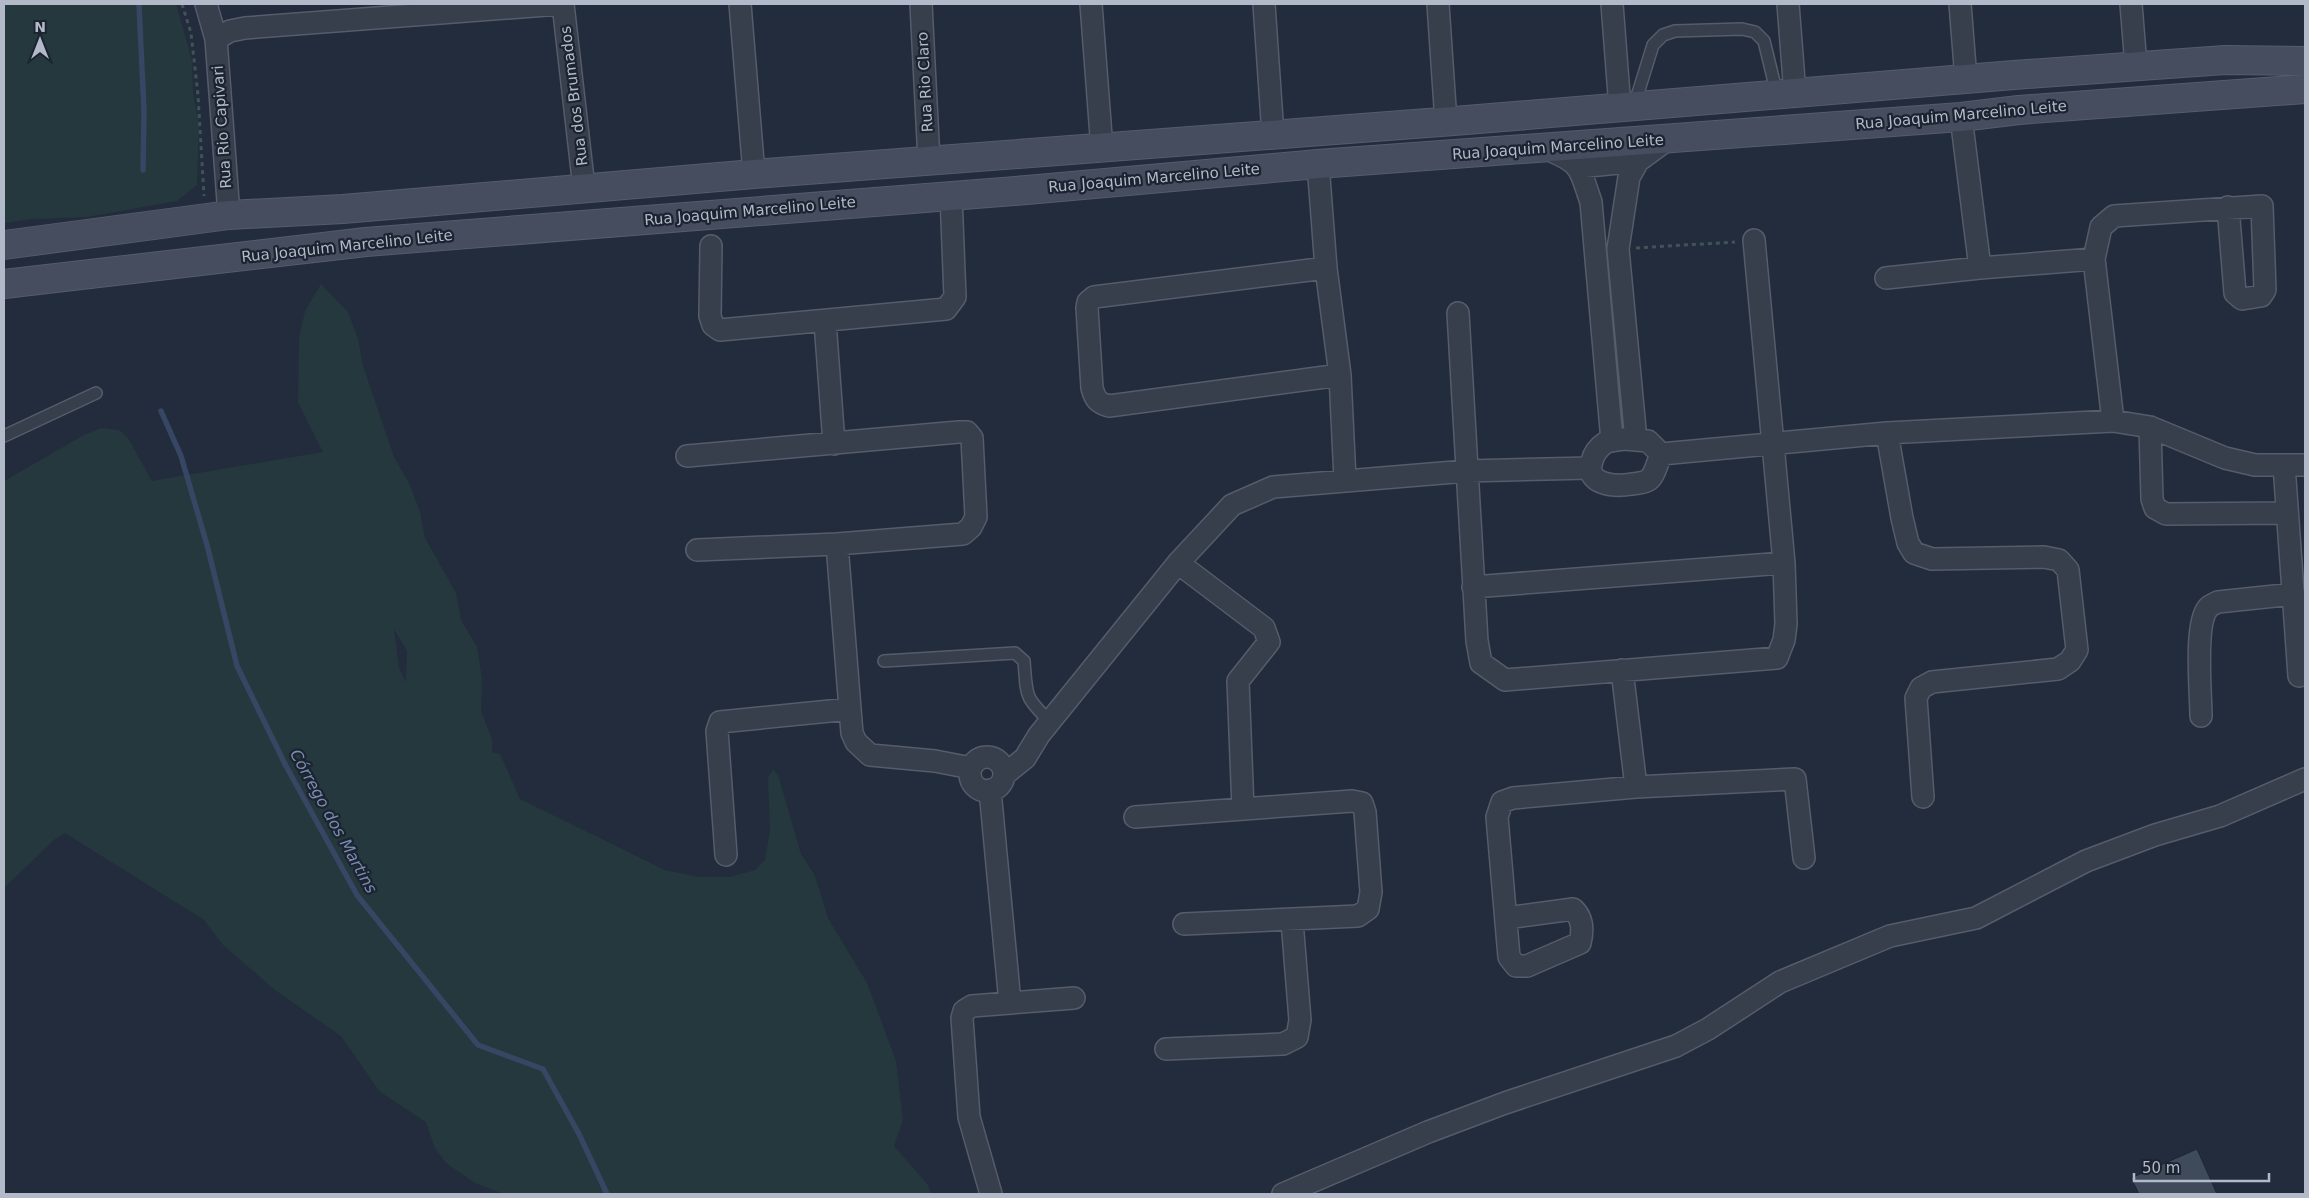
<svg xmlns="http://www.w3.org/2000/svg" width="2309" height="1198" font-family="'DejaVu Sans',sans-serif">
<style>
.green{fill:#25383d;fill-rule:evenodd}
.lines{fill:none;stroke-linecap:round;stroke-linejoin:round}
.stream{stroke:#364663;stroke-width:5.5}
.building{fill:#3f4a5b;stroke:#1e2533}
.lane-casing{stroke:#555c6a;stroke-width:14}
.street-casing{stroke:#555c6a;stroke-width:24}
.secondary-casing{stroke:#555c6a;stroke-width:30}
.path{stroke:#405457;stroke-width:3;stroke-dasharray:4 4;stroke-linecap:butt}
.lane{stroke:#373e4c;stroke-width:11}
.street{stroke:#373e4c;stroke-width:21}
.secondary{stroke:#454d5f;stroke-width:28}
.labels{text-anchor:middle;stroke-width:4.5;stroke-linejoin:round;paint-order:stroke}
.street-label{font-size:15px;fill:#b2b9c8;stroke:#1c2331}
.water-label{font-size:16px;font-style:italic;fill:#7a8db0;stroke:#1c2331}
</style>
<rect width="100%" height="100%" fill="#232c3c"/>
<path class="green" d="M4 4H176L192 60 193 93 199 124 197 185 177 201 87 217 33 219 4 223Z
M321 284 348 312 358 339 363 366 394 457 410 485 420 512 425 538 456 593 461 620 477 647 482 679 481 712 492 739V752L500 754 520 799 665 870 699 877H730L755 870 765 860 770 830 768 778 773 769 778 775 801 854 815 876 828 918 867 983 896 1061 903 1120 894 1146 928 1185 931 1194H504L475 1183 446 1163 435 1148 426 1122 380 1092 341 1036 275 990 223 945 204 920 65 833 54 840 4 888V481L84 435 101 428 119 430 128 438 152 481 323 452 298 402 299 338 305 311ZM394 629 407 651 406 682 399 668Z"/>
<g class="lines">
<path class="stream" d="M139 4 144 111 143 170
M161 411 181 456 207 545 237 666 286 766 357 895 478 1045 543 1069 579 1134 607 1194"/>
</g>
<path class="building" d="M2197 1149 2217 1194H2139L2131 1178Z"/>
<g class="lines">
<defs>
<path id="lane" d="M1634 106 1653 45 1663 35 1675 31 1742 29 1755 32 1764 41 1777 94
M4 436 96 393
M884 661 1015 653 1024 661C1027 697 1024 696 1050 722"/>
<path id="street" d="M206 4 216 39 229 215
M563 4 584 188
M740 4 754 174
M921 4 929 161
M1091 4 1102 149
M1264 4 1273 135
M1438 4 1446 122
M1612 4 1620 108
M1788 4 1795 94
M1960 4 1966 79
M2131 4 2136 66
M216 39 230 31 245 28 560 4
M1961 117 1980 268 2094 259 2113 421
M1542 147C1581 163 1578 164 1591 202L1612 441
M1318 164 1326 268 1340 375 1345 480
M1579 167 1638 161
M711 246 710 316 713 325 720 330 946 309 955 297 951 195
M2094 259 2101 227 2114 216 2262 206 2265 290 2261 296 2242 299 2235 293 2228 207
M1326 268 1094 297 1088 302 1087 308 1092 388C1095 399 1098 403 1109 406L1340 375
M1886 278 1980 268
M1458 313 1477 641 1481 663 1505 680 1777 658 1784 640 1786 624 1784 563 1754 240
M825 321 834 444
M2150 427 2152 499 2155 508 2166 514 2286 513
M1887 433 1902 518 1908 543 1914 553 1932 559 2044 557 2059 560 2068 570 2077 650 2070 661 2058 669 1932 682 1921 688 1916 698 1923 797
M1624 439 1648 441 1661 454C1658 461 1656 470 1652 476 1648 483 1639 483 1632 484 1615 487 1584 485 1592 461 1594 453 1599 447 1605 443 1610 440 1619 440 1624 439Z
M1636 440 1618 249 1629 177 1638 161 1668 139
M1661 454 1887 433 2113 421 2150 427 2225 458 2255 465H2305
M687 456 959 432H967L972 438 976 517 971 527 963 534 837 544 697 550
M2284 465 2299 676
M837 544 850 709 852 733 856 742 870 755 935 761 971 768
M1178 563 1264 628 1269 642 1238 681 1243 809
M1473 587 1784 563
M1622 670 1636 787
M2201 716C2201 694 2194 624 2208 608 2210 605 2214 604 2218 602L2294 594
M970 774a17 17 0 1 1 34 0a17 17 0 1 1-34 0Z
M1004 775 1025 758 1039 735 1178 563 1232 505 1273 487 1467 471 1589 468
M990 790 1010 1003
M1135 817 1352 801 1362 803 1365 812 1371 892 1368 909 1358 916 1184 924
M726 855 717 731 720 722 850 709
M1506 918 1573 909C1583 918 1583 931 1580 943L1527 966H1516L1509 957 1497 817 1502 802 1513 798 1636 787 1795 779 1804 858
M1166 1049 1283 1044 1297 1037 1300 1020 1292 921
M991 1194 969 1117 962 1018 964 1011 972 1006 1074 998
M1283 1194 1428 1132 1505 1103 1676 1046 1708 1029 1780 982 1890 936 1976 918 2086 861 2155 835 2220 816 2305 779"/>
<path id="secondary" d="M4 245 229 215 343 209 754 174 1454 121 2014 75 2225 60 2305 61
M4 284 366 242 1027 190 1318 164 1961 117 2019 110 2305 89"/>
</defs>
<use href="#lane" class="lane-casing"/>
<use href="#street" class="street-casing"/>
<use href="#secondary" class="secondary-casing"/>
<path class="path" d="M182 4 191 33 198 95 204 196
M1636 248 1735 242"/>
<use href="#lane" class="lane"/>
<use href="#street" class="street"/>
<use href="#secondary" class="secondary"/>
</g>
<g class="labels">
<g class="street-label">
<text transform="translate(925 82) rotate(-93)" y="5">Rua Rio Claro</text>
<text transform="translate(574 96) rotate(-97)" y="5">Rua dos Brumados</text>
<text transform="translate(1961 115) rotate(-5)" y="5">Rua Joaquim Marcelino Leite</text>
<text transform="translate(222 127) rotate(-94)" y="5">Rua Rio Capivari</text>
<text transform="translate(1558 147) rotate(-4)" y="5">Rua Joaquim Marcelino Leite</text>
<text transform="translate(1154 178) rotate(-5)" y="5">Rua Joaquim Marcelino Leite</text>
<text transform="translate(750 211) rotate(-5)" y="5">Rua Joaquim Marcelino Leite</text>
<text transform="translate(347 246) rotate(-6)" y="5">Rua Joaquim Marcelino Leite</text>
</g>
<g class="water-label">
<text transform="translate(334 821) rotate(61)" y="6">Córrego dos Martins</text>
</g>
</g>
<rect width="2309" height="1198" fill="none" stroke="#b2b9c8" stroke-width="10"/>
<g transform="translate(40 40)" stroke="#1c2331" stroke-width="4" paint-order="stroke">
<path d="M0-4L9 19L0 12L-9 19Z" fill="#b2b9c8"/>
<text y="-8" font-size="14" font-weight="bold" text-anchor="middle" fill="#b2b9c8">N</text>
</g>
<path d="M2134 1173v8h135v-8" fill="none" stroke="#b2b9c8" stroke-width="2.5"/>
<text x="2142" y="1173" font-size="15" fill="#b2b9c8" stroke="#1c2331" stroke-width="4" paint-order="stroke">50 m</text>
</svg>
